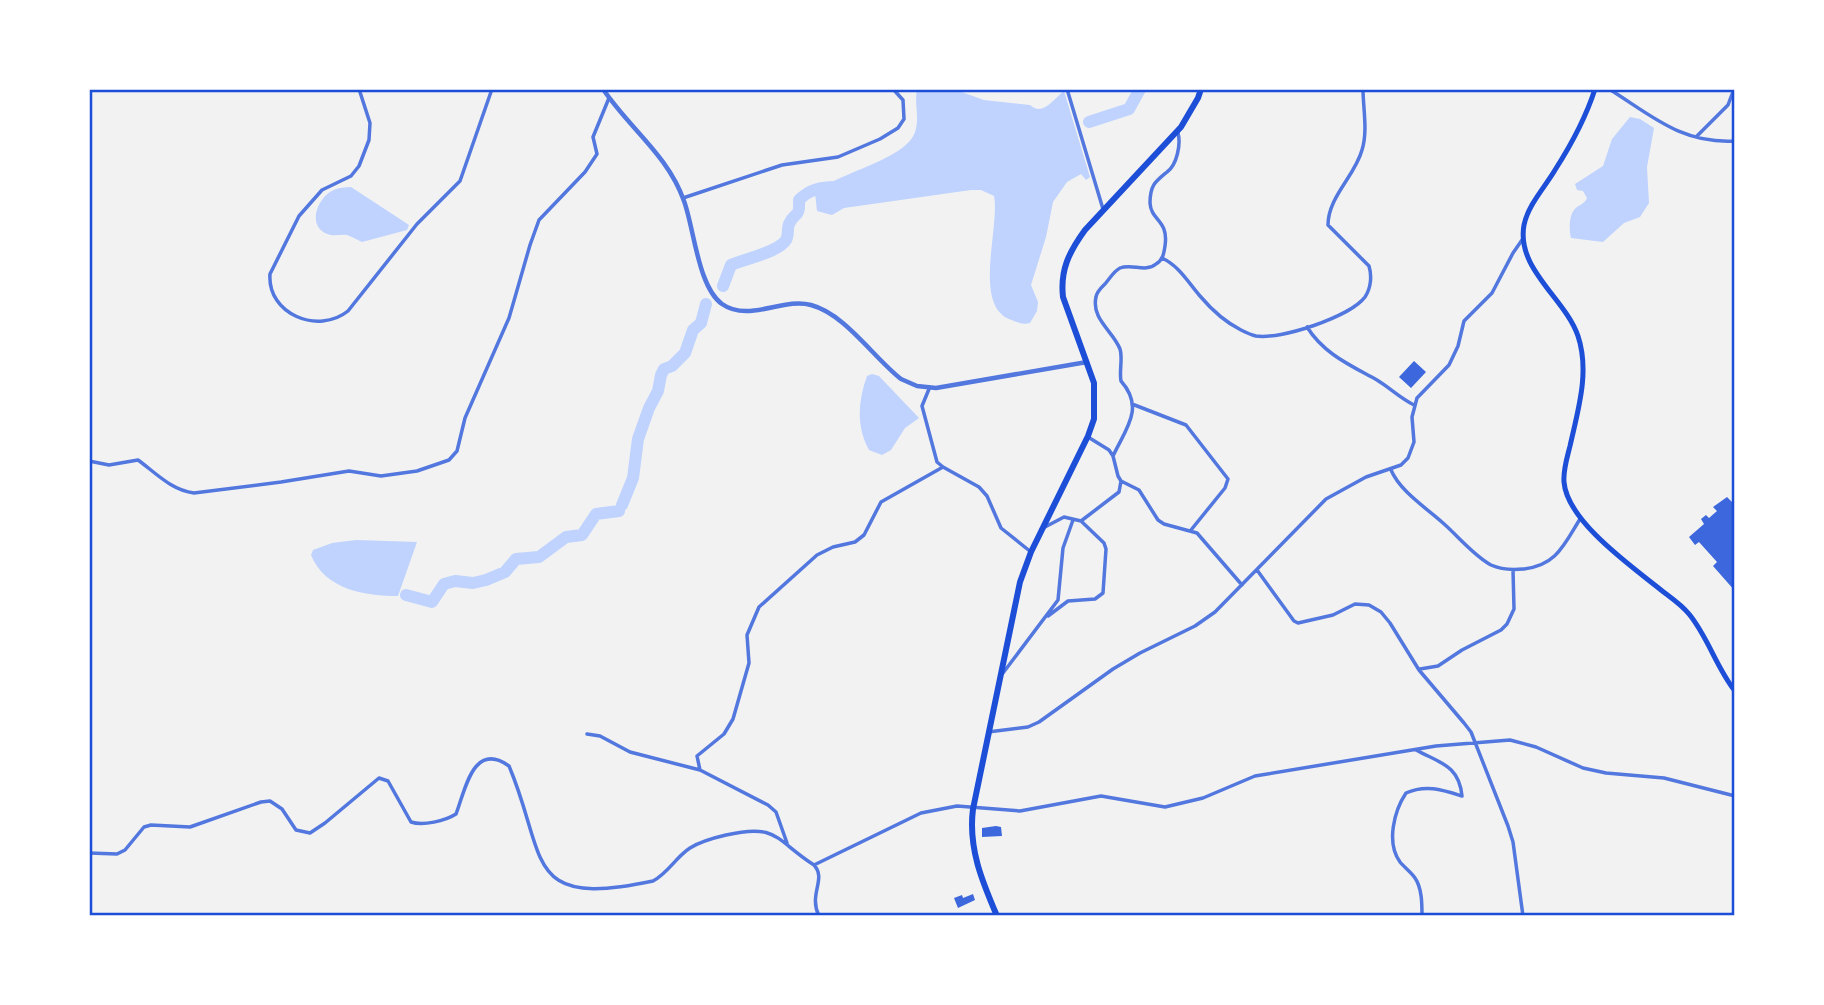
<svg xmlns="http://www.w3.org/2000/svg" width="1824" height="1005" font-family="Mulish,sans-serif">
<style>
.water{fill:#bfd3fe}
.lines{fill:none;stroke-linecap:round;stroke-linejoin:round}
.river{stroke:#bfd3fe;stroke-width:12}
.building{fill:#3d67dc}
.minor{stroke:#5277de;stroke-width:3.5}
.tertiary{stroke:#5277de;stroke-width:4.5}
.secondary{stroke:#1d4ed8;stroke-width:5}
.trunk{stroke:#1d4ed8;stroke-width:6}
.neatline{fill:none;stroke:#1d4ed8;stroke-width:2.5}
</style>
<rect width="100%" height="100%" fill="#f2f2f2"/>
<path class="water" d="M917 89H953L984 100 1030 105C1043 117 1053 99 1064 91L1090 177 1086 180 1081 174 1067 182 1053 202 1046 237 1031 285 1038 302 1037 311 1030 323C1022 325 1017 322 1009 319 973 304 1000 227 994 196L981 190H971L844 208 832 215 817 211 815 193C836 173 906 160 915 132 920 118 914 103 917 89Z
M1630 117 1640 119 1654 128 1647 167 1649 203 1640 217 1624 223 1603 242 1571 238C1569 231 1569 216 1574 210 1579 204 1584 205 1587 198L1583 191 1577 190 1575 184 1603 166 1612 139Z
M351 187 409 225 407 230 362 242C357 240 353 237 347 235 342 234 336 236 331 235 312 231 313 212 322 200 329 190 338 187 351 187Z
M872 374 879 376 919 418 905 428 891 450 882 455 869 450C856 426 858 401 867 376Z
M356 540 417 542 398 596C366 596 325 590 311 555L313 550 332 543Z"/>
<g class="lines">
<path class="river" d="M1089 122 1129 109 1140 89
M723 286 731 265C744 259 779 252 786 240 789 235 787 229 789 224 795 211 800 219 799 200 810 189 821 187 836 187
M622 505 633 478 638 439 649 408 658 391 661 375 664 369 672 366 685 353 693 330 701 323 706 304
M406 595 432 602 444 584 455 581 473 583 486 580 505 572 516 559 539 557 566 537 582 535 596 514 619 511"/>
</g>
<path class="building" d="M1414 361 1426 372 1411 388 1399 377Z
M1727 497 1735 505V591L1713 566 1717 562 1699 542 1695 545 1689 537 1704 524 1701 519 1706 515 1709 518 1717 511 1713 507Z
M996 826 1001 827 1002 836 982 837V828Z
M973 894 975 900 958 908 954 898 962 895 963 898Z"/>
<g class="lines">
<path class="minor" d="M359 89 370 123 369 140 359 166 351 176 322 190 299 216 270 274C267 314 318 335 348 311L417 224 460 181 492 89
M1067 89 1103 209
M1609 89C1651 115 1681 144 1735 141
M1697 136 1728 105 1734 89
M683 198 782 165 838 157 880 139 898 128 904 119 903 100 893 89
M1162 258C1179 266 1188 282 1200 296 1211 309 1225 322 1241 330 1245 332 1251 335 1256 336 1280 340 1350 317 1365 297 1371 288 1372 276 1369 266L1328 225C1328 197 1355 176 1362 150 1368 131 1363 108 1363 89
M1307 327C1324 354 1350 365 1377 380 1390 388 1400 398 1414 405
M929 389 922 406 937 462 943 467 979 487 987 496 1001 528 1031 552
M1132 404 1186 425 1228 479 1225 488 1191 530
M1088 437 1109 450 1113 456 1118 476 1121 481 1139 490 1158 520 1164 524 1197 533 1242 585
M1113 456C1126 428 1145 408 1121 381 1119 371 1123 358 1120 349 1113 331 1091 319 1096 297 1097 291 1102 287 1105 284 1110 278 1114 271 1120 268 1132 263 1145 273 1156 264 1163 260 1164 253 1165 246 1169 220 1151 221 1150 203 1150 185 1155 182 1167 172 1177 165 1181 144 1178 133
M89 461 109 465 138 460C156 473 171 490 194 493L281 482 349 471 381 476 417 471 449 460 457 451 465 418 509 318 530 245 539 220 585 172 597 154 593 137 609 98
M1391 470C1400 491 1425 507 1443 523 1458 536 1473 555 1491 565 1502 570 1512 570 1523 569 1556 566 1564 545 1580 519
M1045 527 1064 517 1081 521 1119 492 1121 481
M1257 570 1294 621 1298 623 1333 615 1355 604 1369 605 1381 612 1390 623 1419 670 1464 723 1471 732 1508 826 1513 842 1523 916
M1048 616 1068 601 1095 599 1103 593 1106 549 1104 543 1081 521
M1420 669 1438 666 1462 650 1501 630 1507 624 1514 609 1513 570
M1003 673 1058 600 1063 548 1073 520
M988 732 1028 727 1039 722 1113 669 1140 653 1195 626 1215 612 1326 499 1366 477 1401 465 1408 458 1414 442 1412 417 1417 398 1449 365 1458 346 1464 321 1492 293 1513 253 1522 240
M587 734 600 736 630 752 700 770 768 805 776 812 787 843
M1416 750C1440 763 1459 765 1462 796 1443 790 1426 784 1406 793 1394 811 1386 843 1400 862 1404 867 1411 872 1415 878 1422 888 1422 904 1422 916
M700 770 697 756 724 734 733 719 749 663 747 635 759 607 817 555 833 547 855 542 864 535 881 502 943 467
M89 853 117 854 125 850 144 827 151 825 190 827 261 802 270 801 282 809 296 830 310 833 325 823 379 778 388 781 411 822C423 826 445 821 456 814 465 791 473 740 509 766 548 858 522 909 653 881 668 873 676 857 690 848 701 841 713 838 726 835 778 823 775 840 814 865L921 813 957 806 1020 811 1101 796 1165 807 1203 798 1255 776 1436 746 1510 740 1536 747 1583 768 1606 773 1664 778 1735 796
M814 865C827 879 808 894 819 916
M1452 916H1466
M1728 916 1735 913"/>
<path class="tertiary" d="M603 89C629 128 668 155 684 201 694 228 698 287 722 304 749 323 783 297 811 305 845 314 873 357 901 379L917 386 936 388 1087 362"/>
<path class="secondary" d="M1595 89C1586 117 1571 145 1555 170 1545 187 1528 205 1524 225 1516 269 1565 298 1578 336 1590 372 1578 410 1570 446 1567 458 1563 470 1564 482 1567 521 1631 566 1661 590 1670 597 1681 604 1689 614 1708 637 1716 667 1735 691"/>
<path class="trunk" d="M997 916C982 881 968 848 973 809L1020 582 1031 552 1088 436 1094 419V383L1063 297C1060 270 1069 252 1085 230L1181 127 1198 98 1201 89"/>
</g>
<rect width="1824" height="1005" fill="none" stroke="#ffffff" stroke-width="182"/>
<rect x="91" y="91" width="1642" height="823" class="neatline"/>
</svg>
